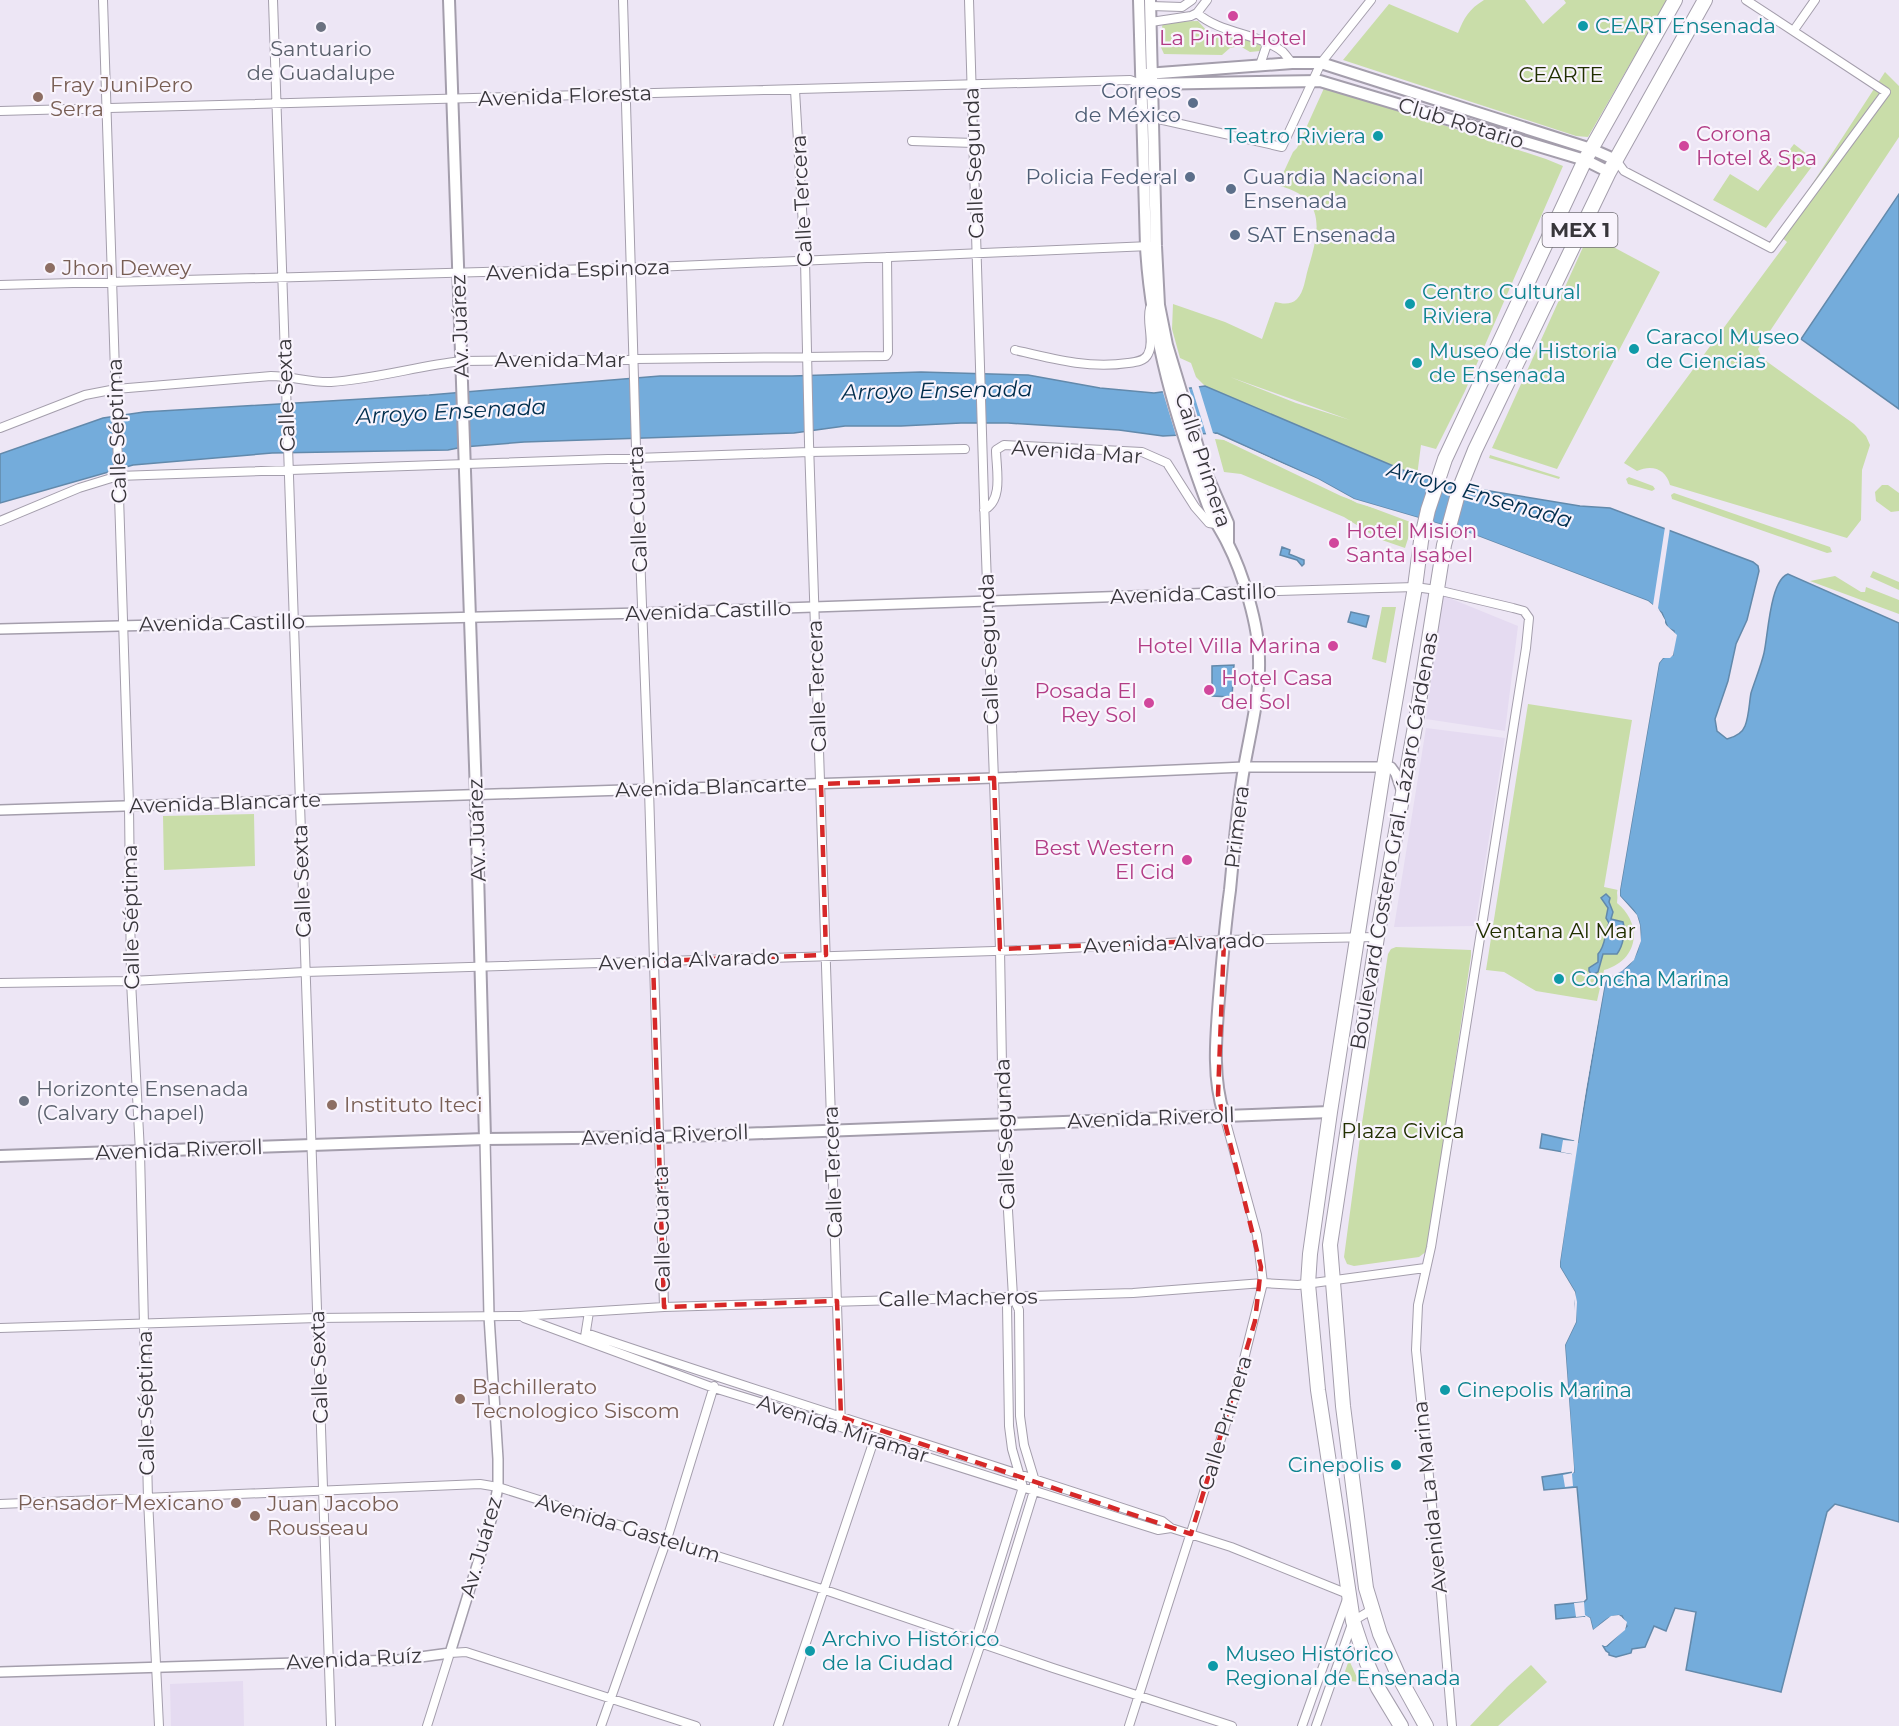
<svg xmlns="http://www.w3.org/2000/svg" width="1899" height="1726" font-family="Montserrat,sans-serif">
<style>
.built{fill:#e5dbf1}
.green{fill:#c9dda9;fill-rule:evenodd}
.water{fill:#74acdb;stroke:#6289ab;stroke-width:1.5}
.pier{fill:#ede6f5}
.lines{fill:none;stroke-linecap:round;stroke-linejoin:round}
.minor-casing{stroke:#a49eac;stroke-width:10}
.tertiary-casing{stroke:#a49eac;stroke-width:12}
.secondary-casing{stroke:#a49eac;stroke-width:14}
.trunk-casing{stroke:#a49eac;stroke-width:16}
.minor{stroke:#fff;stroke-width:8}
.tertiary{stroke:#fff;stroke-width:9}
.secondary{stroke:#fff;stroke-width:10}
.trunk{stroke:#fff;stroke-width:14}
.marked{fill:none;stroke:#d62828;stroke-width:4.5;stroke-dasharray:12 8;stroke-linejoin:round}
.hotel-dot{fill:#d1479c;stroke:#f9f4fd;stroke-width:2}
.culture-dot{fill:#0f9aa8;stroke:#f9f4fd;stroke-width:2}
.worship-dot{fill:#6b7280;stroke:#f9f4fd;stroke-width:2}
.education-dot{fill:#8d6e63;stroke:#f9f4fd;stroke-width:2}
.service-dot{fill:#5c6f8a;stroke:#f9f4fd;stroke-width:2}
.labels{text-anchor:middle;stroke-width:4.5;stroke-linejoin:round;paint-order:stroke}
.shield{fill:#f9f4fd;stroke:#726f75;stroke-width:1.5}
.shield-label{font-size:20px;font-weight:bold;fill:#38363b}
.culture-label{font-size:21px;fill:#0d838f;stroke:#f9f4fd;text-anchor:start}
.hotel-label{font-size:21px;fill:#b23c85;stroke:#f9f4fd;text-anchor:start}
.worship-label{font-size:21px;fill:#5b616d;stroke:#f9f4fd}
.park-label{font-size:21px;fill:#212f00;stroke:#f9f4fd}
.education-label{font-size:21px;fill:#785e54;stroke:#f9f4fd;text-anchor:start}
.service-label{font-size:21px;fill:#4e5e75;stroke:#f9f4fd;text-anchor:end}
.street-label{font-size:21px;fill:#38363b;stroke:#f9f4fd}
.water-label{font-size:22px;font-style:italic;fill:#012e4d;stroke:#f9f4fd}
</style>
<rect width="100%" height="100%" fill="#ede6f5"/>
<path class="built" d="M1442 595 1518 626 1505 731 1426 719Z
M1426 728 1505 738 1475 926 1394 927Z
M243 1681 244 1726H171L170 1684Z"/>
<path class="green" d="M1484 0H1525L1543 24 1566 3 1564 0H1667L1588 137 1576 136 1343 60 1389 4 1458 33C1464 18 1469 9 1484 0Z
M1198 21 1206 30 1215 36 1227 33 1261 45 1260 51 1250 52 1240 46 1230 48 1222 55 1164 54 1159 43 1163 22Z
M1885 72 1899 86V137L1758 349 1762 358 1854 424 1866 436 1870 445 1862 470 1861 520 1847 538 1670 485C1666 469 1652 464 1637 471L1624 463 1787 242 1779 235Z
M1325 86 1546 159 1563 166 1465 391 1436 449 1421 445 1417 476 1205 386 1196 377 1191 363 1180 358 1172 329 1173 304 1225 322 1262 339 1275 302C1283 304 1291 305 1297 299 1304 292 1305 279 1308 269 1321 226 1326 196 1273 184L1274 181 1280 180 1293 152 1297 148ZM1230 377 1350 420 1296 403Z
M1794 144 1816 161 1766 228 1713 200 1730 174 1758 191Z
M1589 234 1660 272 1557 469 1492 448Z
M1215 439 1224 440 1341 496 1413 523 1405 548 1379 539 1344 517 1241 474 1224 472Z
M1490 455 1560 477 1559 479 1489 458Z
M1629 477 1653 486 1655 489 1652 491 1628 484 1626 479Z
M1882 485H1888L1899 493V511L1891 512 1876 501 1875 492Z
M1674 493 1830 547 1832 552 1827 553 1672 499 1671 495Z
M1873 571 1899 582V590L1870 577Z
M1835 576 1861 592H1865L1866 587 1899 600V614L1810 581Z
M1382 607H1396L1386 663 1372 659Z
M1528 704 1632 720 1604 887 1618 890 1617 903C1643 924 1639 960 1604 970L1597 1001 1536 991 1504 972 1486 970Z
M254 814 255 866 164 870 163 816Z
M1396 947 1471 950V956L1427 1251 1419 1257 1354 1266 1347 1264 1344 1257 1362 1123 1388 954 1391 949Z
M1349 1660 1359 1682 1342 1680Z
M1531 1665 1547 1682 1498 1726H1470L1507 1687Z"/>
<path class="water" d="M1899 194V409L1801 339Z
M921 372 1028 375 1100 388 1154 393 1205 386 1417 476 1478 489 1580 506 1610 508 1753 562 1758 566 1759 571 1747 620 1736 644 1728 681 1715 719 1717 731 1727 739C1735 737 1742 734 1745 726 1749 716 1749 704 1751 693 1755 680 1761 666 1764 653 1768 636 1770 580 1788 574L1899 623V1522L1835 1504 1827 1512 1781 1692 1686 1670 1696 1612 1675 1608 1666 1631 1654 1626 1645 1647 1632 1649 1631 1653 1616 1657 1609 1655V1653L1606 1651 1603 1646H1607L1627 1626 1622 1616C1611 1613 1602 1623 1594 1630H1593L1590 1618 1585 1616 1556 1619 1555 1605 1584 1602 1587 1599 1577 1487 1544 1490 1542 1477 1574 1472 1565 1345 1576 1322 1575 1292 1560 1267V1262L1575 1154 1540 1148 1542 1134 1578 1142 1605 983C1609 975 1617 974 1624 969 1640 958 1645 931 1636 914 1632 907 1625 902 1620 896V890L1659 663 1663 658 1673 655 1674 631 1668 628 1662 613 1648 601 1467 532 1354 499 1318 479 1217 433 1163 436 1119 430 1008 423H961L901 426H845L794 433 524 442 463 447 448 450 272 453 133 465 0 503V454L103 418 144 412 429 395 660 376H792Z
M1282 547 1290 550 1289 554 1304 560V564L1302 566 1297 560 1280 555Z
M1351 612 1369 616 1366 627 1348 622Z
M1234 665 1232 697 1212 696V666Z
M1606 894 1610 898 1609 902 1613 912 1611 919 1623 922C1626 931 1623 946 1617 954H1603L1598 972 1592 975 1589 971V968L1598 962V954C1606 945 1604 935 1609 923L1606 918 1608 908 1601 898Z"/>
<path class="pier" d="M1198 384 1213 433 1318 479 1354 499 1467 532 1648 601 1653 605 1665 527 1670 528 1658 608 1665 620V624L1677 635 1673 655 1670 658H1663L1659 663 1620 890V896L1637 915 1640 925 1641 941 1634 960 1622 971 1607 979 1605 983 1586 1089 1560 1262V1267L1575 1292 1577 1302 1576 1322 1565 1345 1574 1467V1472L1572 1474 1573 1486 1565 1487 1563 1475 1572 1473 1563 1344 1573 1319 1575 1304 1572 1289 1557 1268 1572 1154 1561 1152 1563 1140 1574 1141 1575 1139 1603 982 1605 977 1620 968 1631 958 1638 940 1637 926 1634 917 1618 898 1617 893 1656 663 1662 656 1670 653 1673 635 1662 625 1658 611 1647 604 1466 535 1357 503 1317 482 1216 436 1207 437 1191 385Z
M1188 385 1204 437 1177 439 1162 389Z
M1584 1602 1585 1615 1590 1618 1593 1630 1611 1616 1619 1615 1627 1622 1625 1630 1606 1646H1603L1623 1628 1624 1623 1619 1618 1613 1619 1596 1632H1591L1585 1616 1576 1617 1574 1603Z"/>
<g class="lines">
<defs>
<path id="minor" d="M103 0 129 806 131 981 140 1152 148 1499 159 1726
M273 0 331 1726
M623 0 636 448 649 789 664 1307
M1151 6 1182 7 1192 0
M1197 13C1220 34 1259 33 1283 52 1286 55 1289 60 1292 63
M1151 22 1191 16 1197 13 1207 0
M1794 30 1815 0
M1260 65 1267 44
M795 90 805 260 809 443 841 1427
M0 111 1130 80 1141 84
M1154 118 1282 147 1321 63 1371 0
M912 141 974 143
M1616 160 1624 171 1771 248 1886 92 1746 0
M0 285 631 268 1150 246
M1015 350C1053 359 1089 369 1128 363 1136 362 1145 361 1148 354 1155 341 1146 322 1150 308
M0 428 85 395 116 389 271 376C291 376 312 383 331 382 375 379 418 366 461 361L886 356 888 353 887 257
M984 510C1004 500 996 468 996 450L1004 445 1142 452 1167 463 1195 507 1209 523 1221 525
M0 521 79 488 118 476 809 452 965 449
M1246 592 1415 587 1437 590 1513 608 1524 611 1529 618 1526 648 1431 1247 1418 1305 1416 1350 1441 1593 1452 1726
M0 983 131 981 305 972 1030 950 1224 940 1377 937
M524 1318 714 1388 841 1427 874 1440 1158 1530 1171 1528
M0 1328 317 1318 520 1316 664 1307 1133 1293 1263 1283 1298 1285 1425 1268
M586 1333C777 1398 970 1457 1162 1521L1171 1528 1231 1547 1348 1594
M585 1337 589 1312
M0 1504 480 1484 498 1487 825 1590 1053 1668 1232 1726
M981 1643 978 1632 1023 1487 1012 1449 1009 1426 1007 1305 1013 1297
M427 1726 450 1653 466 1652 696 1726
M601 1726 667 1539 714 1386
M778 1726 875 1437
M953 1726 981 1643 988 1637 991 1630 1034 1491V1478L1024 1445 1020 1416 1019 1310 1013 1297 1003 1124 1000 949 984 500 969 0
M1129 1726 1235 1395 1263 1283 1257 1235 1224 1115
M1302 1726 1347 1599
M1316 1726 1353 1621 1373 1609"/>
<path id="tertiary" d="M0 629 642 613 1246 592
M0 810 994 778 1244 767H1391L1396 774 1402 792
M0 1672 398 1660 450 1653 492 1517 498 1487V1459L489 1316 485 1139"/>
<path id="secondary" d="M449 0 476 795 485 1139
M1139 0 1146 247C1151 336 1177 423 1208 506 1213 519 1221 530 1227 542 1243 573 1259 626 1259 660 1260 696 1250 733 1244 768 1237 808 1234 849 1230 890 1225 926 1222 962 1219 998 1216 1037 1212 1077 1224 1115
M1150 0 1156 246 1159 305 1167 345 1200 454 1206 473 1228 523V543
M1146 74 1292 63H1321L1591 149 1616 160
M1146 84 1320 81 1585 160 1609 172
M0 1156 485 1139 660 1137 1330 1112"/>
<path id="trunk" d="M1401 1726 1378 1688 1367 1663 1353 1621 1318 1390 1308 1284 1310 1254 1330 1112 1384 766 1415 587 1421 541 1428 510 1445 459 1585 160 1675 0
M1426 1726 1400 1679 1380 1634 1366 1588 1343 1406 1330 1245 1377 937 1416 721 1444 545 1459 490 1475 450 1609 172 1705 0"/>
</defs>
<use href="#minor" class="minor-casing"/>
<use href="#tertiary" class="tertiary-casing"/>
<use href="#secondary" class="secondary-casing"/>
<use href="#trunk" class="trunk-casing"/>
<use href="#minor" class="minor"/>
<use href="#tertiary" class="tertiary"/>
<use href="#secondary" class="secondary"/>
<use href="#trunk" class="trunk"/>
</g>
<path class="marked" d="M994 778 1000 949 1224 940 1218 1095 1261 1267 1255 1321 1191 1534 841 1417 837 1301 664 1307 653 961 826 955 821 784Z"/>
<g class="hotel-dot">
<circle cx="1233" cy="16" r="6"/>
<circle cx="1684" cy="146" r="6"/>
<circle cx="1334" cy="543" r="6"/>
<circle cx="1333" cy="646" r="6"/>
<circle cx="1209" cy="690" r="6"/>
<circle cx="1149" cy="703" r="6"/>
<circle cx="1187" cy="860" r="6"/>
</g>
<g class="culture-dot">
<circle cx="1583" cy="26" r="6"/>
<circle cx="1378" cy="136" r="6"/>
<circle cx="1410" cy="304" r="6"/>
<circle cx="1634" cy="349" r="6"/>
<circle cx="1417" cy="363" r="6"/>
<circle cx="1559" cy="979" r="6"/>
<circle cx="1445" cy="1390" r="6"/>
<circle cx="1396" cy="1465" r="6"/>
<circle cx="810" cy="1651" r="6"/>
<circle cx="1213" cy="1666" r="6"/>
</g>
<g class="worship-dot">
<circle cx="321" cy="27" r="6"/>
<circle cx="24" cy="1101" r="6"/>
</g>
<g class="education-dot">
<circle cx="38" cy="97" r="6"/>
<circle cx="50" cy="268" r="6"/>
<circle cx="332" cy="1105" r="6"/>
<circle cx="460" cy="1399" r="6"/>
<circle cx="236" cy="1503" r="6"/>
<circle cx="255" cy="1516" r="6"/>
</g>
<g class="service-dot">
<circle cx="1193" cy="103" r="6"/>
<circle cx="1190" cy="177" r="6"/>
<circle cx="1231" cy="189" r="6"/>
<circle cx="1235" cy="235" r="6"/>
</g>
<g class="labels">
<rect class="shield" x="1542.5" y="213" width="75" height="34" rx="4.5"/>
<g class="shield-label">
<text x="1580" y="237">MEX 1</text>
</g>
<g class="culture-label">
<text x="1595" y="33">CEART Ensenada</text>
<text x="1366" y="143" text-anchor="end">Teatro Riviera</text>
<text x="1422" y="299">Centro Cultural<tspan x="1422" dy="24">Riviera</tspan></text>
<text x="1646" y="344">Caracol Museo<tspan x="1646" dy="24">de Ciencias</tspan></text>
<text x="1429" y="358">Museo de Historia<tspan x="1429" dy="24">de Ensenada</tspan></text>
<text x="1571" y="986">Concha Marina</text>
<text x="1457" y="1397">Cinepolis Marina</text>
<text x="1384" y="1472" text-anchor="end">Cinepolis</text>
<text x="822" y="1646">Archivo Histórico<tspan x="822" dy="24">de la Ciudad</tspan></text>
<text x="1225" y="1661">Museo Histórico<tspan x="1225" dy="24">Regional de Ensenada</tspan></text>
</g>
<g class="hotel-label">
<text x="1233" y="45" text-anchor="middle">La Pinta Hotel</text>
<text x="1696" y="141">Corona<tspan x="1696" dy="24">Hotel &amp; Spa</tspan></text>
<text x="1346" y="538">Hotel Mision<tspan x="1346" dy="24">Santa Isabel</tspan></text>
<text x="1321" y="653" text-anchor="end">Hotel Villa Marina</text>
<text x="1221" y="685">Hotel Casa<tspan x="1221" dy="24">del Sol</tspan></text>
<text x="1137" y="698" text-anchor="end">Posada El<tspan x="1137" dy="24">Rey Sol</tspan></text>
<text x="1175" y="855" text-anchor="end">Best Western<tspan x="1175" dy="24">El Cid</tspan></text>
</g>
<g class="worship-label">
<text x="321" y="56">Santuario<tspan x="321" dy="24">de Guadalupe</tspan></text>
<text x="36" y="1096" text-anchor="start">Horizonte Ensenada<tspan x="36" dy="24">(Calvary Chapel)</tspan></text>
</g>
<g class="park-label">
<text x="1561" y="82">CEARTE</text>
<text x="1556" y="938">Ventana Al Mar</text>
<text x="1403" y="1138">Plaza Civica</text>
</g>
<g class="education-label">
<text x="50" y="92">Fray JuniPero<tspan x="50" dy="24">Serra</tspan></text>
<text x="62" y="275">Jhon Dewey</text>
<text x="344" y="1112">Instituto Iteci</text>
<text x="472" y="1394">Bachillerato<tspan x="472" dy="24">Tecnologico Siscom</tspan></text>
<text x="224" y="1510" text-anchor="end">Pensador Mexicano</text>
<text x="267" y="1511">Juan Jacobo<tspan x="267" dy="24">Rousseau</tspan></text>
</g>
<g class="service-label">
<text x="1181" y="98">Correos<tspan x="1181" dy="24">de México</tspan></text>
<text x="1178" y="184">Policia Federal</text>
<text x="1243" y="184" text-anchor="start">Guardia Nacional<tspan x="1243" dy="24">Ensenada</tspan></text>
<text x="1247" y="242" text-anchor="start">SAT Ensenada</text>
</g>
<g class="street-label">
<text transform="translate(565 96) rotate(-2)" y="7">Avenida Floresta</text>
<text transform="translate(1461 123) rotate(17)" y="7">Club Rotario</text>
<text transform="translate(974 163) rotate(-92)" y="7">Calle Segunda</text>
<text transform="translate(802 201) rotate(-93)" y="7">Calle Tercera</text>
<text transform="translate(578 270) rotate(-2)" y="7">Avenida Espinoza</text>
<text transform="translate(460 326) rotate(-92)" y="7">Av. Juárez</text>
<text x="560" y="367">Avenida Mar</text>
<text transform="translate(286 395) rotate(-92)" y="7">Calle Sexta</text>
<text transform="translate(117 431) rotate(-92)" y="7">Calle Séptima</text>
<text transform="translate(1077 452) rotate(4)" y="7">Avenida Mar</text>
<text transform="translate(1203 460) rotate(72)" y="7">Calle Primera</text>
<text transform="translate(638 509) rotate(-92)" y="7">Calle Cuarta</text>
<text transform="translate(1193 594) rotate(-2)" y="7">Avenida Castillo</text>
<text transform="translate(708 611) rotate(-2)" y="7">Avenida Castillo</text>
<text transform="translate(222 623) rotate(-1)" y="7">Avenida Castillo</text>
<text transform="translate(989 649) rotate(-92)" y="7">Calle Segunda</text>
<text transform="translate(817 686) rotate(-92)" y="7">Calle Tercera</text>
<text transform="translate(711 787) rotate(-2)" y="7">Avenida Blancarte</text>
<text transform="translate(225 803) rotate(-2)" y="7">Avenida Blancarte</text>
<text transform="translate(1237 827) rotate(-83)" y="7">Primera</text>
<text transform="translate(477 830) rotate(-92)" y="7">Av. Juárez</text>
<text transform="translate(1394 841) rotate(-80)" y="7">Boulevard Costero Gral. Lázaro Cárdenas</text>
<text transform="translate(302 881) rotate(-92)" y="7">Calle Sexta</text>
<text transform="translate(131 917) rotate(-91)" y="7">Calle Séptima</text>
<text transform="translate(1174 943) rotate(-2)" y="7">Avenida Alvarado</text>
<text transform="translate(689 960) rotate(-2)" y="7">Avenida Alvarado</text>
<text transform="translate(1151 1118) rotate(-2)" y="7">Avenida Riveroll</text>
<text transform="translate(1005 1134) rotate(-92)" y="7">Calle Segunda</text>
<text transform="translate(665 1135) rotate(-2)" y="7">Avenida Riveroll</text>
<text transform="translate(179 1150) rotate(-2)" y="7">Avenida Riveroll</text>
<text transform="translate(833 1172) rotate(-92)" y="7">Calle Tercera</text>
<text transform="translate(662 1229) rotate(-91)" y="7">Calle Cuarta</text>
<text transform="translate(958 1298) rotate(-1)" y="7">Calle Macheros</text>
<text transform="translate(319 1367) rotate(-92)" y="7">Calle Sexta</text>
<text transform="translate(146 1403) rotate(-91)" y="7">Calle Séptima</text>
<text transform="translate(1225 1423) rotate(-73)" y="7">Calle Primera</text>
<text transform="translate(843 1429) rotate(18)" y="7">Avenida Miramar</text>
<text transform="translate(1430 1497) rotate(-96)" y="7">Avenida La Marina</text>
<text transform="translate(628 1528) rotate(17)" y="7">Avenida Gastelum</text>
<text transform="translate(481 1547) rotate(-74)" y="7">Av. Juárez</text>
<text transform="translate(354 1659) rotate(-3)" y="7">Avenida Ruíz</text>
</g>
<g class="water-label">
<text transform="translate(937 390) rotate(-1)" y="8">Arroyo Ensenada</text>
<text transform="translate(451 411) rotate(-3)" y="8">Arroyo Ensenada</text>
<text transform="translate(1480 494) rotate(16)" y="8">Arroyo Ensenada</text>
</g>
</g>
</svg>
